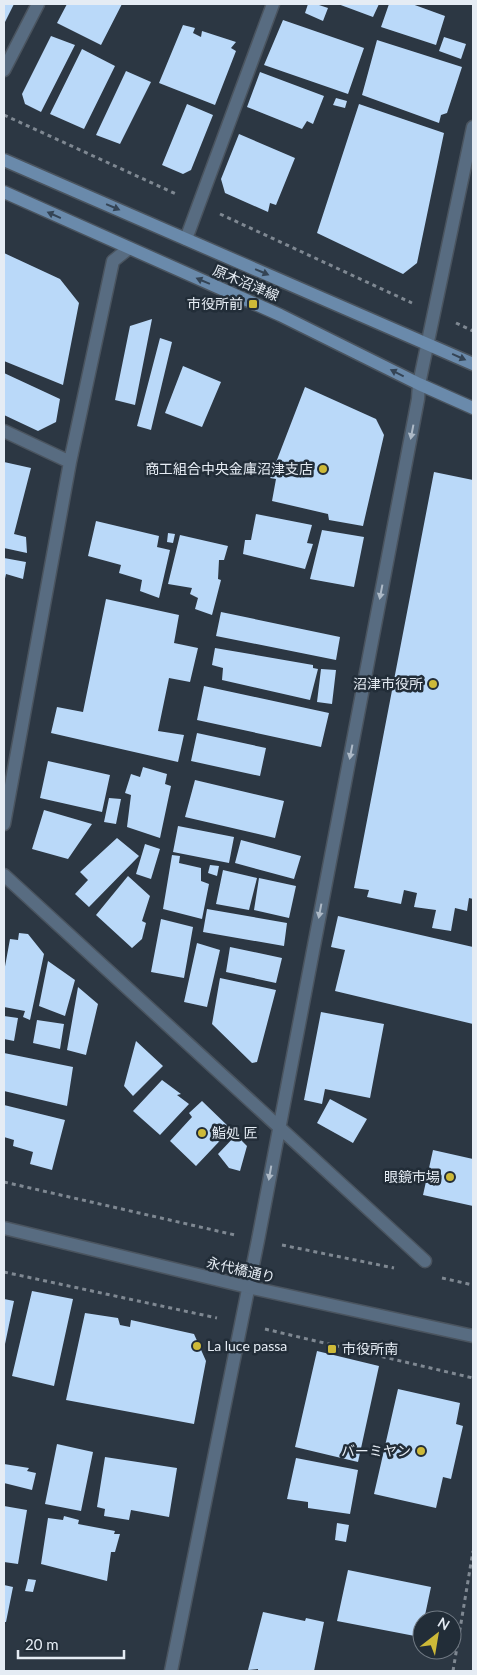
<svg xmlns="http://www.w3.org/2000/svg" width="477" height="1675" font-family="Lato,'Noto Sans JP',sans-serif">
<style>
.building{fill:#bad9f9}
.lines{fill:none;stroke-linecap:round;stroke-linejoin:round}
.minor-casing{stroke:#4a545f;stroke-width:15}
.tertiary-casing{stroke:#4a545f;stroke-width:15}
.secondary-casing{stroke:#4a545f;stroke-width:15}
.path{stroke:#7f8892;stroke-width:3;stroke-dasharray:4 4;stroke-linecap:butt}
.minor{stroke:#586c81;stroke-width:12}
.tertiary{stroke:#586c81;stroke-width:12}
.secondary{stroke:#6a8aab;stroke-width:12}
.oneway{fill:#344455}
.oneway2{fill:#adb9c6}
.poi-dot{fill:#cdb938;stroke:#222d38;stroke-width:2}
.labels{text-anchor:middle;stroke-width:5;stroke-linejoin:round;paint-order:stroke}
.street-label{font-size:14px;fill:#e5ecf4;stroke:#222d38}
.poi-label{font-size:14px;fill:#e5ecf4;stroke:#222d38;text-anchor:end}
</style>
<rect width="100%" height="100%" fill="#2c3743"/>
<path class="building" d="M4 4H14L4 24Z
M67 4H122L101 45 57 23Z
M308 4H316L328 8 323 21 305 13Z
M338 4H379L373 17Z
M389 4H412L445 16 436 45 381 27Z
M283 20 364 48 348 94 264 65Z
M183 25 195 28 193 33 201 37 202 31 236 42 231 48 236 51 215 105 159 83Z
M51 36 75 45 41 112 25 104 22 94Z
M444 37 466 44 461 59 439 51Z
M377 40 462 67 447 113 441 115 439 123 362 95Z
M82 49 115 66 84 129 50 114Z
M126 71 151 82 120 144 96 135Z
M260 72 324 96 313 124 307 121 302 129 247 107Z
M336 98 347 101 345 108 333 105Z
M187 104 213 115 191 170 183 174 162 165Z
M359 104 444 133 417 263 403 274 317 233Z
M239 134 295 158 276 205 270 203 268 212 225 193 221 179Z
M4 253 60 279 79 303 63 385 4 361Z
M152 319 135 405 115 400 130 326Z
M160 338 172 342 151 430 137 426Z
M183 366 221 382 202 427 165 413Z
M4 373 60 399 56 422 38 431 4 415Z
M305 387 376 419 384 435 363 526 329 520 328 514 272 501 276 479 270 478Z
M4 462 31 468 14 534 26 537 27 553 4 548Z
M434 472 473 480V899L469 898 467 911 455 908 451 931 432 928 436 910 414 907 417 893 404 890 401 904 367 897 369 890 354 888Z
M256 514 312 525 307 543 313 544 305 569 243 554 245 540H251Z
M96 521 159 536 157 547 170 550 159 598 140 591 142 580 119 573 121 565 88 556Z
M322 530 364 537 354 587 310 579Z
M168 533 175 534 173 543 167 542Z
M180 535 228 546 224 560H219L218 579 221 580 212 615 195 609 198 598 190 594 192 588 168 584Z
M4 558 26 562 23 579 6 574 4 583Z
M106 599 179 615 174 643 198 648 190 682 169 678 158 731 184 735 178 762 51 733 57 707 83 712Z
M221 612 340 637 336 660 216 636Z
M215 648 313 665V668L318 669 310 700 222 680 223 668 212 665Z
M321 669 336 670 332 704 317 702Z
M204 686 329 713 321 747 197 720Z
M197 733 266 748 260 776 191 761Z
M48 761 110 775 102 812 40 798Z
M143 767 167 774 165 784 171 786 160 838 127 827 131 795 125 793 131 774 140 777Z
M195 780 284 801 275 838 185 817Z
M109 798 121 799 116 824 104 822Z
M44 810 92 824 68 859 32 849Z
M178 826 234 837 229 863 173 852Z
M117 838 139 856 89 907 75 894 88 880 80 872Z
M241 840 301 856 294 879 235 863Z
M145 844 160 849 151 879 136 874Z
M172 855 180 856 179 863 201 868V881L209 884 202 919 163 909Z
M210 865 219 866 217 876 208 873Z
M223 870 257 878 249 910 216 904Z
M128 876 150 896 142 921 146 923 142 939 132 948 96 915Z
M259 878 296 886 289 918 254 910Z
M207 909 287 923 284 946 203 932Z
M338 916 473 947V1024L335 991 345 950 331 947Z
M161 919 193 927 184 978 151 972Z
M19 933 28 934 44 954 30 1020 23 1017 25 1011 4 1007V972L10 939 18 940Z
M197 943 220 950 207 1007 184 1002Z
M230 947 282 958 276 983 226 972Z
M48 961 75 980 65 1016 39 1006Z
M220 978 276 990 257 1062 252 1063 212 1024Z
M78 987 98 1004 86 1055 67 1050Z
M321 1012 384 1024 370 1098 325 1089 322 1104 304 1100Z
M4 1016 18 1018 14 1041 4 1039Z
M37 1020 64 1024 60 1049 33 1043Z
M136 1041 163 1066 133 1096 124 1086Z
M4 1053 73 1067 67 1106 4 1091Z
M162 1080 181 1094 177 1095 189 1104 160 1135 133 1111Z
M330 1099 367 1119 353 1143 317 1123Z
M202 1101 231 1129 196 1166 170 1141 192 1117 189 1113Z
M4 1105 65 1120 52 1170 30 1164 33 1152 13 1146 14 1140 4 1137Z
M236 1135 247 1146 240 1171 229 1168 218 1154Z
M433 1150 473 1159V1206L423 1195Z
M32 1291 73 1299 54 1386 12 1376Z
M4 1299 14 1301 5 1344H4Z
M85 1313 118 1318 120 1325 130 1327 131 1320 194 1334 206 1361 194 1424 66 1400Z
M317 1351 379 1366 358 1462 295 1447Z
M398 1389 460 1403 456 1424 463 1426 451 1479 443 1477 436 1508 374 1494Z
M57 1444 93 1452 81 1511 45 1504Z
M105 1457 177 1468 169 1517 131 1510 129 1520 104 1516 105 1509 97 1507Z
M296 1458 358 1470 350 1514 308 1508V1502L287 1499Z
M4 1464 29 1468 27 1471 36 1473 32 1490 4 1483Z
M4 1506 27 1510 18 1564 4 1562Z
M64 1516 79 1520 78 1524 115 1531 114 1534H120L115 1552H111L107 1581 41 1564 48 1518 63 1520Z
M337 1523 349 1525 346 1542 335 1540Z
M348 1570 431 1587 424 1620H422L420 1637 337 1621Z
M28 1579 36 1580 33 1592 25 1591Z
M4 1585 13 1587 6 1622H4Z
M263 1612 305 1621 306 1618 324 1622 314 1671H258V1669L248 1670Z"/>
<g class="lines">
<defs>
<path id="minor" d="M4 70 38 4
M186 239 273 4
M4 431 70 462
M4 824 70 462 113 261 128 249
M4 875 425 1261
M171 1671 258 1240 418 399 419 384 473 127"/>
<path id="tertiary" d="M4 1228 248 1287 473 1336"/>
<path id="secondary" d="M4 160 473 364
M4 192 280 315 419 384 473 408"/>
</defs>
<use href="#minor" class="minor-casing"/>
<use href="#tertiary" class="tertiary-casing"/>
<use href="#secondary" class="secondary-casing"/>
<path class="path" d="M4 115 176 194
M220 214 412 303
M456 323 473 331
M4 1182 235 1235
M282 1245 394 1268
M4 1272 217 1318
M442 1278 473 1285
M265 1329 473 1378
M453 1671 473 1551"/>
<use href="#minor" class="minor"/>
<use href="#tertiary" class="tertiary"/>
<use href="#secondary" class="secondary"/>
</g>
<defs><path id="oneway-solid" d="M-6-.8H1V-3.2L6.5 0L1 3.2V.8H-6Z" transform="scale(1.25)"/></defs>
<g class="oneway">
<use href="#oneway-solid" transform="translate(113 207) rotate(23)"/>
<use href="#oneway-solid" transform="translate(54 215) rotate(-156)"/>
<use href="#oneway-solid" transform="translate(262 272) rotate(23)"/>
<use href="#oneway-solid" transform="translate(203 281) rotate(-157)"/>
<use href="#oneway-solid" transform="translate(459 357) rotate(24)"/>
<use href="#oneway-solid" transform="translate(397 373) rotate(-153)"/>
</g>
<g class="oneway2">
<use href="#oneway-solid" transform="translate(412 432) rotate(101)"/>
<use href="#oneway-solid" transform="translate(381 592) rotate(101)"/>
<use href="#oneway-solid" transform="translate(351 752) rotate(101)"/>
<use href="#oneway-solid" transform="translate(320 911) rotate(101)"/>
<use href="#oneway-solid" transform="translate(270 1173) rotate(100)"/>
</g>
<g class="poi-dot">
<rect x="248" y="299" width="10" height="10" rx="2.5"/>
<circle cx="323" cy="469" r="5"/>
<circle cx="433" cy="684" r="5"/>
<circle cx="202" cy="1133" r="5"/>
<circle cx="450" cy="1177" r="5"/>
<circle cx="197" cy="1346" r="5"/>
<rect x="327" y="1344" width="10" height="10" rx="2.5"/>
<circle cx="421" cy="1451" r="5"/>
</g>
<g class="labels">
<g class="street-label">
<text transform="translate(246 283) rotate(23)" y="5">原木沼津線</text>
<text transform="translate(241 1270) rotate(13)" y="5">永代橋通り</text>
</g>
<g class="poi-label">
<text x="243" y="309">市役所前</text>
<text x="313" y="474">商工組合中央金庫沼津支店</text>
<text x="423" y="689">沼津市役所</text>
<text x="212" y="1138" text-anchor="start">鮨処 匠</text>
<text x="440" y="1182">眼鏡市場</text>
<text x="207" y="1351" text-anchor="start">La luce passa</text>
<text x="342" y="1354" text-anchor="start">市役所南</text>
<text x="411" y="1456">バーミヤン</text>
</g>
</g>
<rect width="477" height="1675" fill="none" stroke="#e5ecf4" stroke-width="10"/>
<g transform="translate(437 1635) rotate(31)"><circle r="24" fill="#222d38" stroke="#707983"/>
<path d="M0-4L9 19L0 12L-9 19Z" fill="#cdb938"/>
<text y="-8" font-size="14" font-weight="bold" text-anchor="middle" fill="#e5ecf4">N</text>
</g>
<path d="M18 1650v8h106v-8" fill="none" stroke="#e5ecf4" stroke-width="2.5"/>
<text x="25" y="1650" font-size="15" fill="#e5ecf4" stroke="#222d38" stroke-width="4" paint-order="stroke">20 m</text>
</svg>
